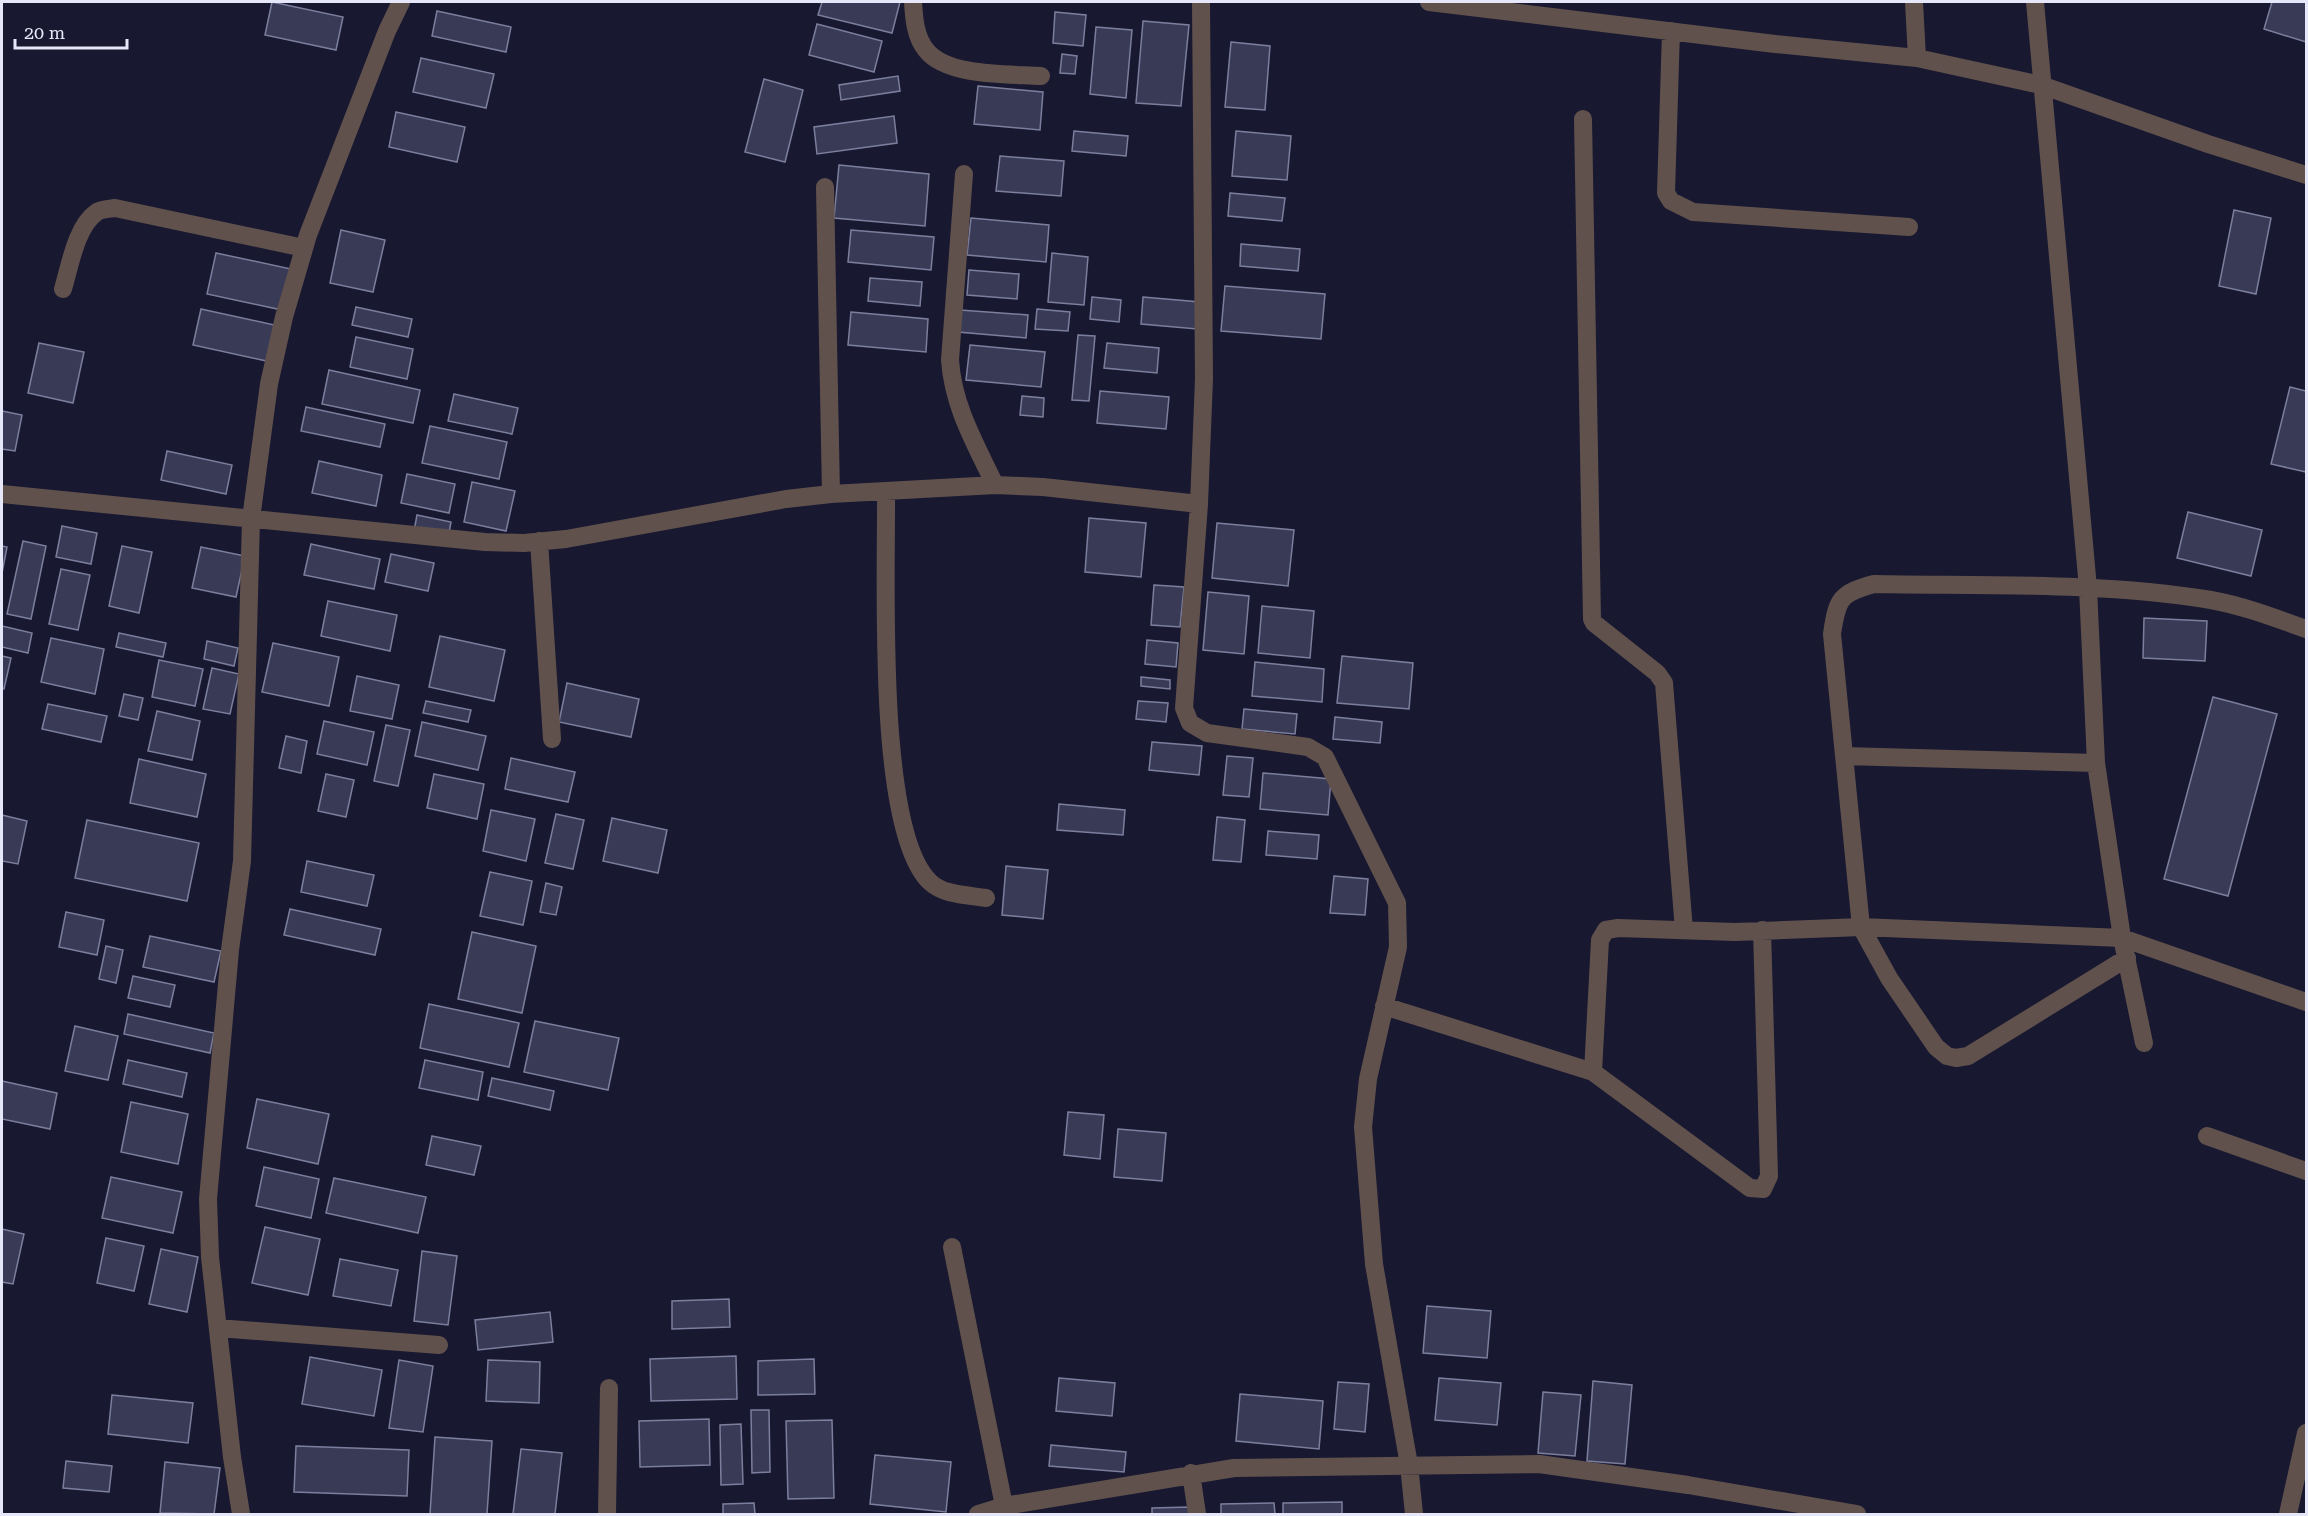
<svg xmlns="http://www.w3.org/2000/svg" width="2308" height="1516" font-family="'Roboto Serif',serif">
<style>
.building{fill:#393b56;stroke:#7c7e9d;stroke-width:1.5}
.lines{fill:none;stroke-linecap:round;stroke-linejoin:round}
.street{stroke:#60514d;stroke-width:18}
</style>
<rect width="100%" height="100%" fill="#181830"/>
<path class="building" d="M272 2 343 17 336 50 265 35Z
M822 2H900L892 33 818 15Z
M2272 2H2306V42L2264 29Z
M437 11 511 27 506 52 432 36Z
M1055 12 1086 15 1083 46 1053 43Z
M1143 21 1189 25 1181 106 1136 103Z
M817 24 882 41 874 72 809 55Z
M1096 27 1132 30 1126 98 1090 94Z
M1231 42 1270 46 1265 110 1225 107Z
M1062 54 1077 56 1075 74 1060 73Z
M421 58 494 74 486 108 413 92Z
M898 76 900 91 841 100 839 85Z
M764 79 803 90 785 162 745 152Z
M978 86 1043 92 1040 130 974 124Z
M396 112 465 127 457 162 389 147Z
M894 116 897 143 817 154 814 127Z
M1074 131 1128 136 1126 156 1072 151Z
M1236 131 1291 136 1287 180 1232 176Z
M1000 156 1064 161 1061 196 996 191Z
M839 165 929 174 925 226 834 218Z
M1230 193 1285 198 1282 221 1228 216Z
M2234 210 2271 218 2256 294 2219 286Z
M971 218 1049 225 1046 262 967 255Z
M341 230 385 240 373 292 330 283Z
M851 230 934 237 931 270 848 262Z
M1241 244 1300 249 1298 271 1240 266Z
M216 253 291 269 282 310 207 294Z
M1052 253 1088 257 1084 305 1048 302Z
M969 270 1019 274 1017 299 967 295Z
M870 278 922 282 920 306 868 301Z
M1225 286 1325 294 1321 339 1221 331Z
M1092 297 1121 300 1119 322 1090 319Z
M1143 297 1200 302 1197 329 1141 324Z
M356 307 412 319 408 337 352 325Z
M201 309 279 326 271 362 193 345Z
M1037 309 1070 312 1068 331 1035 329Z
M960 310 1028 315 1026 338 958 332Z
M851 312 928 319 926 352 848 345Z
M1078 335 1095 336 1089 401 1072 400Z
M356 337 413 349 407 379 350 367Z
M39 343 84 352 73 403 28 393Z
M1107 343 1159 348 1157 373 1104 368Z
M970 345 1045 352 1041 387 966 380Z
M329 370 420 390 413 423 322 404Z
M2290 387 2306 391V472L2271 464Z
M1100 391 1169 397 1166 429 1097 423Z
M454 394 518 408 512 434 448 421Z
M1022 396 1044 398 1043 417 1020 415Z
M306 407 385 424 380 447 301 431Z
M2 411 22 415 15 451 2 449Z
M430 426 507 442 499 479 422 463Z
M167 451 232 465 226 494 161 480Z
M319 461 382 475 376 506 312 493Z
M407 474 455 484 449 513 401 503Z
M472 482 515 491 506 531 464 522Z
M2188 512 2262 530 2251 576 2177 558Z
M417 515 451 522 448 538 414 531Z
M1089 518 1146 523 1141 577 1085 572Z
M1217 523 1294 530 1288 586 1212 578Z
M62 526 97 533 91 564 56 557Z
M23 541 46 546 31 619 7 614Z
M311 544 380 559 374 589 304 575Z
M2 546 7 547 2 573Z
M122 546 152 552 139 613 109 606Z
M201 547 245 556 236 597 192 588Z
M391 554 434 563 428 591 385 582Z
M61 569 90 575 78 630 49 624Z
M1154 585 1184 587 1180 627 1151 625Z
M1208 592 1249 596 1244 654 1203 650Z
M328 601 397 615 390 651 321 636Z
M1262 606 1314 611 1310 658 1258 653Z
M2144 618 2207 621 2205 661 2143 658Z
M2 626 32 633 28 653 2 647Z
M119 633 166 643 163 657 116 647Z
M440 636 505 650 494 701 429 687Z
M51 638 104 649 95 694 41 682Z
M1147 640 1178 643 1176 667 1145 664Z
M207 641 238 648 234 666 204 659Z
M273 643 339 657 329 706 262 692Z
M2 656 11 658 4 689 2 688Z
M1342 656 1413 663 1409 709 1337 703Z
M159 660 203 669 195 706 152 697Z
M1255 662 1324 669 1322 702 1252 696Z
M212 668 239 674 230 714 203 709Z
M357 676 399 685 392 719 350 711Z
M1141 677 1170 680V689L1141 686Z
M567 683 639 699 631 737 559 722Z
M124 694 143 698 138 720 119 716Z
M2213 697 2277 714 2228 896 2164 879Z
M426 701 471 710 468 722 423 713Z
M1138 701 1168 703 1166 722 1136 719Z
M48 704 107 716 101 742 42 729Z
M1244 709 1297 714 1295 734 1242 729Z
M157 711 200 721 192 760 148 751Z
M1335 717 1382 722 1380 743 1333 739Z
M324 721 374 732 367 765 317 754Z
M422 722 486 736 478 770 415 756Z
M386 725 410 730 398 786 374 781Z
M286 736 307 741 301 773 279 768Z
M1152 742 1202 746 1199 775 1149 770Z
M1227 756 1253 758 1249 797 1223 795Z
M511 758 575 772 568 802 505 789Z
M139 759 206 774 197 817 130 803Z
M1263 773 1331 779 1328 815 1260 809Z
M326 774 354 780 346 817 318 811Z
M434 774 484 784 477 819 427 808Z
M1059 804 1125 810 1123 835 1057 830Z
M491 810 535 819 526 861 483 851Z
M556 814 584 820 573 869 545 863Z
M2 815 27 821 18 864 2 861Z
M1217 817 1245 820 1241 862 1213 860Z
M612 818 667 830 658 873 603 861Z
M87 820 199 843 187 901 75 878Z
M1268 831 1319 835 1317 859 1266 855Z
M307 861 374 875 367 906 301 892Z
M1006 866 1048 870 1043 919 1002 915Z
M490 872 532 881 523 925 480 916Z
M1334 876 1368 879 1365 915 1330 913Z
M546 883 562 887 556 915 540 912Z
M290 909 381 929 375 955 284 935Z
M66 912 104 920 97 955 59 947Z
M472 932 536 946 522 1013 458 999Z
M150 936 221 951 214 982 143 967Z
M106 946 123 950 116 983 99 979Z
M133 976 175 985 170 1007 128 998Z
M429 1004 519 1023 509 1067 420 1048Z
M128 1014 214 1033 210 1053 124 1034Z
M535 1021 619 1038 608 1090 524 1072Z
M75 1026 118 1036 108 1080 65 1071Z
M128 1060 187 1073 182 1097 123 1084Z
M425 1060 483 1072 478 1100 419 1088Z
M492 1078 554 1091 550 1110 488 1096Z
M2 1081 57 1093 50 1129 2 1119Z
M257 1099 329 1114 318 1164 247 1148Z
M131 1102 188 1114 178 1164 121 1152Z
M1068 1112 1104 1115 1100 1159 1064 1155Z
M1118 1129 1166 1133 1162 1181 1114 1177Z
M432 1136 481 1146 474 1175 426 1165Z
M264 1167 319 1179 311 1218 256 1206Z
M111 1177 182 1192 173 1233 102 1218Z
M334 1178 426 1197 418 1233 326 1213Z
M265 1227 320 1239 308 1295 252 1283Z
M2 1229 24 1234 13 1284 2 1282Z
M106 1238 144 1246 134 1291 97 1283Z
M161 1249 198 1257 187 1312 149 1304Z
M422 1251 457 1256 448 1325 414 1321Z
M340 1259 398 1270 391 1306 333 1296Z
M729 1299 730 1327 672 1329V1301Z
M1427 1306 1491 1311 1487 1358 1423 1353Z
M550 1312 553 1342 478 1350 475 1320Z
M736 1356 737 1399 651 1401 650 1359Z
M310 1357 382 1370 374 1416 302 1404Z
M814 1359 815 1394 758 1395V1361Z
M399 1360 433 1366 423 1432 389 1428Z
M488 1360 540 1362 539 1403 486 1401Z
M1059 1378 1115 1383 1112 1416 1056 1411Z
M1439 1378 1501 1383 1497 1425 1435 1420Z
M1593 1381 1632 1385 1625 1464 1587 1461Z
M1338 1382 1369 1384 1365 1432 1334 1429Z
M1543 1392 1581 1395 1575 1456 1538 1453Z
M1240 1394 1323 1401 1319 1449 1236 1441Z
M112 1395 193 1403 188 1443 108 1434Z
M751 1410H769L770 1472 752 1473Z
M709 1419 710 1465 640 1467 639 1421Z
M832 1420 834 1498 788 1499 786 1421Z
M741 1424 743 1484 721 1485 720 1425Z
M435 1437 492 1441 487 1514H430Z
M1051 1445 1126 1452 1124 1472 1049 1466Z
M296 1446 409 1450 407 1496 294 1492Z
M521 1449 562 1453 555 1514H513Z
M875 1455 951 1462 946 1512 870 1504Z
M66 1461 112 1466 109 1492 63 1488Z
M165 1462 220 1468 214 1514 160 1513Z
M1342 1502V1514H1283V1503Z
M754 1503 755 1514H723V1504Z
M1274 1503 1275 1514H1221V1504Z
M1189 1507V1514H1152V1508Z"/>
<g class="lines">
<path class="street" d="M913 2C914 18 915 36 926 50 947 77 1010 74 1041 76
M1201 2 1204 379 1199 504 1184 708 1190 723 1207 733 1308 747 1325 757 1397 903 1398 947 1368 1079 1363 1127 1374 1264 1409 1465 1414 1514
M1429 2 1775 44 1917 58 2041 85 2208 144 2306 175
M1914 2 1917 58
M2035 2 2088 588 2096 763 2122 938 2144 1043
M1671 31 1666 193 1671 201 1693 212 1909 227
M1583 119 1592 619 1594 623 1657 673 1664 683 1684 930
M964 174 950 360C953 406 975 443 995 485
M825 187 831 494
M63 289C70 266 76 226 97 212 102 209 109 209 115 208L304 248
M886 491C887 571 875 830 930 882 943 895 968 895 986 898
M2 494 485 542 524 543 566 539 786 499 831 494 995 485 1043 487 1199 504
M539 541 552 739
M1844 756 2096 763
M2127 958 1968 1056 1956 1058 1947 1056 1936 1047 1889 978 1861 927 1832 634C1837 599 1840 593 1874 584 1986 586 2100 582 2211 600 2244 606 2275 618 2306 629
M1384 1006 1593 1072 1750 1188 1763 1189 1769 1176 1762 930
M1593 1072 1600 940 1606 930 1618 928 1735 932 1861 927 2122 938 2306 1002
M2207 1136 2306 1171
M952 1247 1004 1506
M218 1328 439 1345
M1191 1473 1197 1514
M241 1514 232 1457 210 1257 208 1199 230 950 242 861 251 519 269 384 284 317 308 235 387 31 401 2
M607 1514 609 1388
M978 1514 1004 1506 1234 1468 1539 1464 1688 1485 1857 1514
M2288 1514 2306 1433"/>
</g>
<rect width="2308" height="1516" fill="none" stroke="#e6e8f9" stroke-width="6"/>
<path d="M15 39v9h112v-9" fill="none" stroke="#e6e8f9" stroke-width="3"/>
<text x="24" y="39" font-size="18" fill="#e6e8f9" stroke="#181830" stroke-width="4.5" paint-order="stroke">20 m</text>
</svg>
